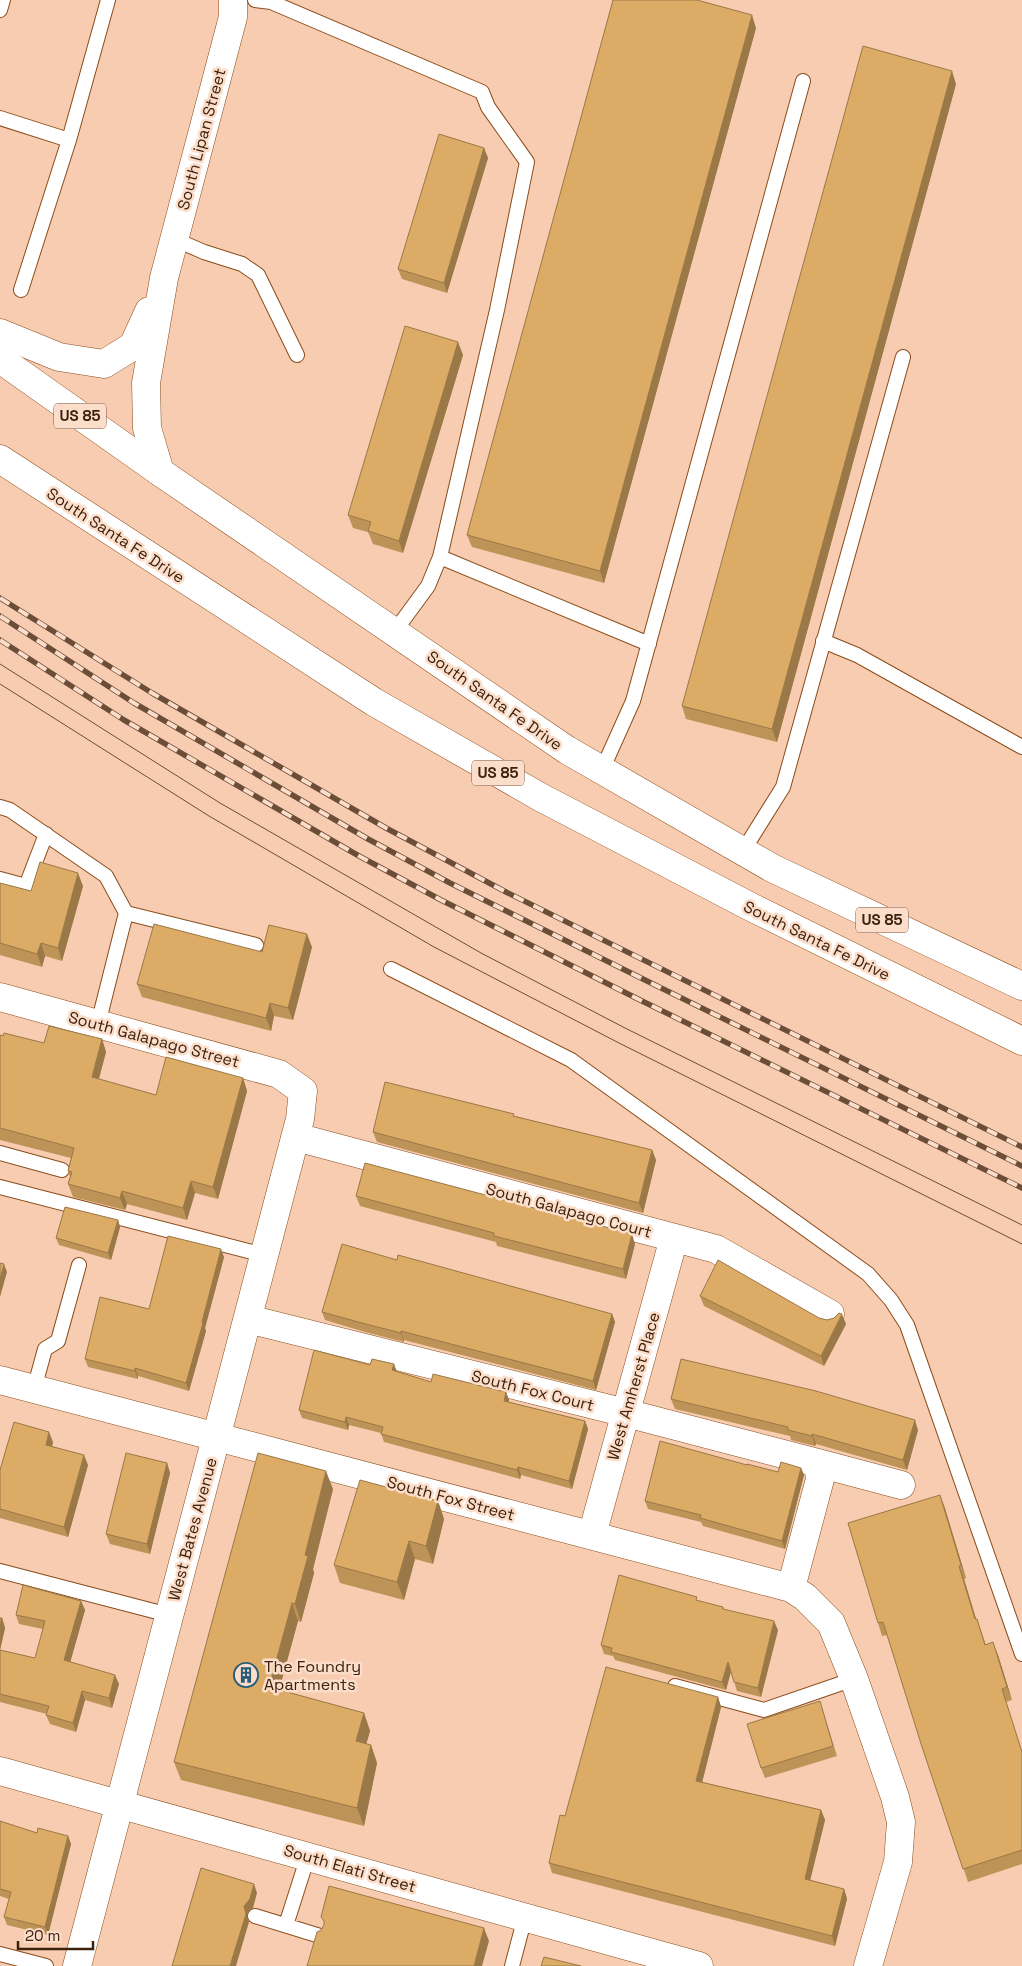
<svg xmlns="http://www.w3.org/2000/svg" width="1022" height="1966" font-family="'Space Grotesk',sans-serif">
<style>
.lines{fill:none;stroke-linecap:round;stroke-linejoin:round}
.lane-casing{stroke:#8b4c1a;stroke-width:16}
.street-casing{stroke:#8b4c1a;stroke-width:29}
.highway-casing{stroke:#8b4c1a;stroke-width:29}
.lane{stroke:#fff;stroke-width:14}
.street{stroke:#fff;stroke-width:28}
.highway{stroke:#fff;stroke-width:28}
.tram{stroke:#6c4d37;stroke-width:1}
.rail-casing{stroke:#6c4d37;stroke-width:5.5}
.rail{stroke:#fbddca;stroke-width:4;stroke-dasharray:11;stroke-linecap:butt}
.wall{fill:#bd9357}
.shaded-wall{fill:#9a7847}
.building{fill:#dcab65;stroke:#9a7847}
.labels{text-anchor:middle;stroke-width:5;stroke-linejoin:round;paint-order:stroke}
.shield{fill:#fbddca;stroke:#755946;stroke-width:1}
.shield-label{font-size:15px;font-weight:bold;fill:#3c210d}
.street-label{font-size:16px;fill:#3c210d;stroke:#fbddca}
.poi-label{font-size:16px;fill:#3c210d;stroke:#fbddca;text-anchor:start}
</style>
<rect width="100%" height="100%" fill="#f8ccb0"/>
<g class="lines">
<defs>
<path id="lane" d="M255 0 271 2 482 92 488 107 527 162 497 310 440 557 428 586 395 631
M0 10 3 0
M0 118 69 140
M174 239 204 252 242 264 258 275 297 355
M21 290 69 140 108 0
M440 557 649 644
M823 641 857 655 1022 747
M602 770 633 701 803 81
M0 807 10 810 106 876 126 913 98 1024
M743 851 783 787 903 357
M0 879 26 886 46 834
M126 913 256 945
M391 969 571 1060 868 1274 891 1300 907 1325 1022 1654
M0 1153 62 1170
M0 1187 264 1255
M34 1389 45 1349 58 1341 79 1265
M0 1571 169 1615
M675 1686 764 1710 854 1679
M255 1916 320 1936
M286 1925 308 1856
M0 1954 46 1966
M512 1966 525 1917"/>
<path id="street" d="M0 333 59 357 104 364 133 346 149 311
M160 472 147 428 146 383 164 278 233 17V0
M0 997 279 1074 303 1091 300 1119 77 1966
M296 1137 716 1249 830 1314
M248 1319 626 1413 818 1463 820 1479 791 1588
M0 1380 791 1588 805 1597 831 1623 854 1679 895 1797 901 1822 898 1862 868 1966
M818 1463 901 1485
M592 1535 674 1238
M0 1771 699 1966"/>
<path id="highway" d="M0 359 160 472 567 750 772 868 1022 986
M0 459 374 702 542 798 753 908 1022 1041"/>
</defs>
<use href="#lane" class="lane-casing"/>
<use href="#street" class="street-casing"/>
<use href="#highway" class="highway-casing"/>
<use href="#lane" class="lane"/>
<use href="#street" class="street"/>
<use href="#highway" class="highway"/>
<path class="tram" d="M0 664 220 803 481 953 625 1028 1022 1225
M0 684 209 816 434 947 619 1043 1022 1244"/>
<defs>
<path id="rail" d="M0 598 152 693 386 828 506 892 1022 1147
M0 616 134 703 368 839 450 883 647 981 1022 1166
M0 640 124 720 359 856 441 900 638 999 1022 1188"/>
</defs>
<use href="#rail" class="rail-casing"/>
<use href="#rail" class="rail"/>
</g>
<path class="wall" d="M756 28 604 583 472 547 467 535Z
M956 84 777 742 686 719 682 706Z
M484 148 488 158 447 293 402 279 398 269Z
M463 355 403 553 373 544 368 532 353 528 348 515Z
M0 883 31 891 83 886 62 961 45 956 42 967 0 955Z
M312 947 293 1020 274 1016 271 1031 142 997 137 984 262 952Z
M0 1035 44 1043 102 1039 106 1052 99 1079 156 1095 243 1078 247 1091 218 1199 195 1193 187 1220 127 1204 125 1210 73 1197 68 1184 70 1177 68 1171 71 1158 0 1140Z
M514 1116 652 1150 656 1160 643 1213 377 1142 373 1132Z
M356 1196 635 1244 626 1279 497 1246 496 1242 360 1206Z
M118 1220 120 1227 111 1260 59 1245 56 1238Z
M224 1257 205 1328 206 1331 189 1391 138 1376V1379L88 1367 85 1359 149 1309Z
M397 1260 612 1314 615 1322 596 1390 404 1340V1342L365 1332 325 1320 322 1312Z
M700 1296 819 1318 846 1324 824 1366 704 1306Z
M394 1364 396 1371 431 1382 506 1392 509 1400V1402L585 1421 588 1429 572 1489 521 1475 520 1479 384 1442 381 1433 349 1425 348 1430 302 1418 299 1410 370 1365Z
M671 1399 918 1430 907 1470 816 1444 815 1446 791 1440 790 1436 675 1409Z
M53 1442 52 1446 88 1465 68 1537 0 1518V1470Z
M167 1463 170 1473 150 1554 110 1544 106 1534Z
M747 1465 778 1472 801 1468 804 1475 785 1549 703 1526 701 1522 648 1509 645 1501Z
M333 1489 313 1569 314 1573 301 1622 298 1621 279 1690 364 1713 370 1731 366 1744 371 1745 377 1763 364 1826 181 1780 174 1762Z
M940 1495 966 1578 964 1579 976 1619H977L986 1645 998 1655 1012 1700 1006 1702 1022 1752V1864L968 1882 887 1635 882 1636 878 1623Z
M438 1501 444 1519 433 1564 415 1559 404 1600 340 1583 334 1565Z
M81 1601 85 1610 70 1662 119 1684 112 1708 85 1700 76 1732 50 1724 46 1715 47 1714 0 1702V1618H2L5 1628 0 1650 35 1658 43 1629 19 1624 16 1615Z
M723 1607 724 1609 778 1630 761 1697 737 1691 731 1672 726 1690 615 1660 613 1656 604 1654 601 1645Z
M718 1697 721 1707 702 1782 821 1810 825 1820 810 1880 844 1889 847 1899 835 1946 552 1873 549 1863 565 1816Z
M823 1711 837 1756 765 1778 761 1768Z
M0 1821 37 1833 68 1836 71 1844 48 1935 7 1925 4 1917 9 1899 0 1896Z"/>
<path class="shaded-wall" d="M752 15 756 28 604 583 600 571Z
M952 71 956 84 777 742 772 729Z
M484 148 488 158 447 293 444 283Z
M458 342 463 355 403 553 399 541Z
M78 873 83 886 62 961 58 948Z
M307 934 312 947 293 1020 288 1008Z
M41 943 45 956 42 967 37 954Z
M270 1003 274 1016 271 1031 266 1018Z
M102 1039 106 1052 96 1089 92 1077Z
M243 1078 247 1091 218 1199 213 1187Z
M652 1150 656 1160 643 1213 639 1203Z
M191 1181 195 1193 187 1220 183 1208Z
M122 1191 127 1204 125 1210 120 1198Z
M118 1220 120 1227 111 1260 108 1253Z
M632 1234 635 1244 626 1279 623 1269Z
M221 1249 224 1257 205 1328 206 1331 189 1391 186 1383Z
M4 1264 7 1272 0 1297V1279Z
M612 1314 615 1322 596 1390 593 1381Z
M842 1314 846 1324 824 1366 821 1356Z
M401 1331 404 1340V1342L401 1333Z
M394 1364 397 1372 392 1370Z
M135 1368 138 1376V1379L135 1371Z
M506 1392 509 1400 507 1409 504 1401Z
M346 1417 349 1425 348 1430 345 1422Z
M915 1420 918 1430 907 1470 903 1460Z
M585 1421 588 1429 572 1489 569 1481Z
M49 1432 53 1442 50 1455 46 1445Z
M812 1434 816 1444 815 1446 812 1436Z
M84 1455 88 1465 68 1537 64 1527Z
M167 1463 170 1473 150 1554 147 1544Z
M518 1467 521 1475 520 1479 517 1470Z
M801 1468 804 1475 785 1549 782 1541Z
M326 1471 333 1489 313 1569 314 1573 301 1622 295 1604 305 1555Z
M940 1495 945 1508 966 1578 961 1565Z
M438 1501 444 1519 433 1564 426 1546Z
M409 1541 415 1559 404 1600 397 1582Z
M959 1566 964 1579 980 1632 975 1619Z
M81 1601 85 1610 68 1670 64 1660Z
M292 1603 298 1621 275 1705 269 1687Z
M2 1618 5 1628 0 1650V1627Z
M774 1621 778 1630 761 1697 758 1688Z
M993 1642 998 1655 1012 1700 1007 1687Z
M728 1662 731 1671 726 1690 722 1682Z
M115 1675 119 1684 112 1708 109 1698Z
M82 1691 85 1700 76 1732 73 1723Z
M718 1697 721 1707 700 1791 696 1781Z
M364 1713 370 1731 362 1759 356 1741Z
M371 1745 377 1763 364 1826 357 1808Z
M821 1810 825 1820 808 1889 805 1879Z
M68 1836 71 1844 48 1935 45 1927Z
M254 1884 257 1893 253 1908 247 1914 249 1922 236 1966H230L244 1906Z
M844 1889 847 1899 835 1946 832 1936Z
M484 1928 489 1941 482 1966H474Z"/>
<path class="building" d="M613 0H697L752 15 600 571 467 535Z
M863 46 952 71 772 729 682 706Z
M439 134 484 148 444 283 398 269Z
M405 326 458 342 399 541 368 531 371 522 348 515Z
M40 862 78 873 58 948 41 943 37 954 0 943V883L31 891Z
M154 924 262 952 269 925 307 934 288 1008 270 1003 266 1018 137 984Z
M49 1026 102 1039 92 1077 156 1095 166 1057 243 1078 213 1187 191 1181 183 1208 122 1191 120 1198 68 1184 72 1172 68 1171 74 1148 0 1128V1035L3 1036 4 1033 44 1043Z
M385 1082 514 1114 513 1116 652 1150 639 1203 373 1132Z
M365 1163 632 1234 623 1269 494 1236V1233L356 1196Z
M65 1207 118 1220 108 1253 56 1238Z
M168 1236 221 1249 202 1322 203 1323 186 1383 135 1368V1371L85 1359 100 1297 149 1309Z
M342 1244 397 1260 398 1255 612 1314 593 1381 401 1331V1333L362 1323 322 1312Z
M718 1260 819 1318 827 1320 834 1318 839 1313 842 1314 821 1356 700 1296Z
M0 1263 4 1264 0 1279Z
M314 1350 370 1365 372 1359 394 1364 392 1370 431 1382 433 1374 506 1392 504 1401 585 1421 569 1481 518 1467 517 1470 381 1434 383 1427 346 1417 345 1422 299 1410Z
M681 1359 816 1391 915 1420 903 1460 812 1434V1436L788 1430V1427L671 1399Z
M14 1422 49 1432 46 1445 84 1455 64 1527 0 1509V1470Z
M660 1441 747 1465V1464L778 1472 781 1462 801 1468 782 1541 700 1518 701 1515 645 1501Z
M126 1453 167 1463 147 1544 106 1534Z
M258 1453 326 1471 305 1555 308 1556 295 1604 292 1603 269 1687 364 1713 356 1741 371 1745 357 1808 174 1762Z
M360 1480 438 1501 426 1546 409 1541 397 1582 334 1565Z
M940 1495 961 1565 959 1566 975 1619H977L985 1645 993 1642 1007 1687 1002 1689 1022 1752V1850L963 1869 922 1747 883 1622 878 1623 848 1523Z
M619 1575 697 1597 696 1600 723 1607V1609L774 1621 758 1688 734 1682 728 1662 722 1682 611 1652 612 1648 601 1645Z
M23 1585 81 1601 64 1660 115 1675 109 1698 82 1691 73 1723 46 1715 49 1706 0 1694V1650L35 1658 45 1621 16 1615Z
M0 1618H2L0 1627Z
M606 1667 718 1697 696 1781 821 1810 805 1879 844 1889 832 1936 549 1863 560 1815 565 1816Z
M820 1701 833 1746 761 1768 747 1724Z
M0 1821 37 1833 38 1828 68 1836 45 1927 4 1917 11 1892 0 1889Z
M201 1868 254 1884 250 1899 244 1906 246 1914 230 1966H172Z
M329 1886 484 1928 474 1966H307L317 1932 321 1930 324 1925V1921L321 1917Z
M544 1957 581 1966H541Z"/>
<defs>
<symbol id="building-ring" viewBox="-11 -11 22 22"><circle r="9.5" fill="#fbddca" stroke="#285c78" stroke-width="1.5"/><path d="M-4-6H4V6H1V3H-1V6H-4ZM-2.5-4.3h1.7v1.8h-1.7ZM.8-4.3h1.7v1.8H.8ZM-2.5-1h1.7V.8h-1.7ZM.8-1h1.7V.8H.8Z" fill="#285c78"/></symbol>
</defs>
<g fill-rule="evenodd">
<use href="#building-ring" x="232" y="1661" width="28" height="28"/>
</g>
<g class="labels">
<g class="shield">
<rect x="54" y="403.5" width="52" height="25" rx="4"/>
<rect x="472" y="760.5" width="52" height="25" rx="4"/>
<rect x="856" y="907.5" width="52" height="25" rx="4"/>
</g>
<g class="shield-label">
<text x="80" y="421">US 85</text>
<text x="498" y="778">US 85</text>
<text x="882" y="925">US 85</text>
</g>
<g class="street-label">
<text transform="translate(201 139) rotate(-75)" y="6">South Lipan Street</text>
<text transform="translate(116 535) rotate(33)" y="6">South Santa Fe Drive</text>
<text transform="translate(495 700) rotate(35)" y="6">South Santa Fe Drive</text>
<text transform="translate(817 940) rotate(26)" y="6">South Santa Fe Drive</text>
<text transform="translate(154 1039) rotate(15)" y="6">South Galapago Street</text>
<text transform="translate(569 1210) rotate(15)" y="6">South Galapago Court</text>
<text transform="translate(633 1386) rotate(-74)" y="6">West Amherst Place</text>
<text transform="translate(533 1390) rotate(14)" y="6">South Fox Court</text>
<text transform="translate(451 1498) rotate(15)" y="6">South Fox Street</text>
<text transform="translate(192 1529) rotate(-75)" y="6">West Bates Avenue</text>
<text transform="translate(350 1868) rotate(16)" y="6">South Elati Street</text>
</g>
<g class="poi-label">
<text x="264" y="1672">The Foundry<tspan x="264" dy="18">Apartments</tspan></text>
</g>
</g>
<path d="M18 1941v8h75v-8" fill="none" stroke="#3c210d" stroke-width="2.5"/>
<text x="25" y="1941" font-size="15" fill="#3c210d" stroke="#fbddca" stroke-width="4" paint-order="stroke">20 m</text>
</svg>
